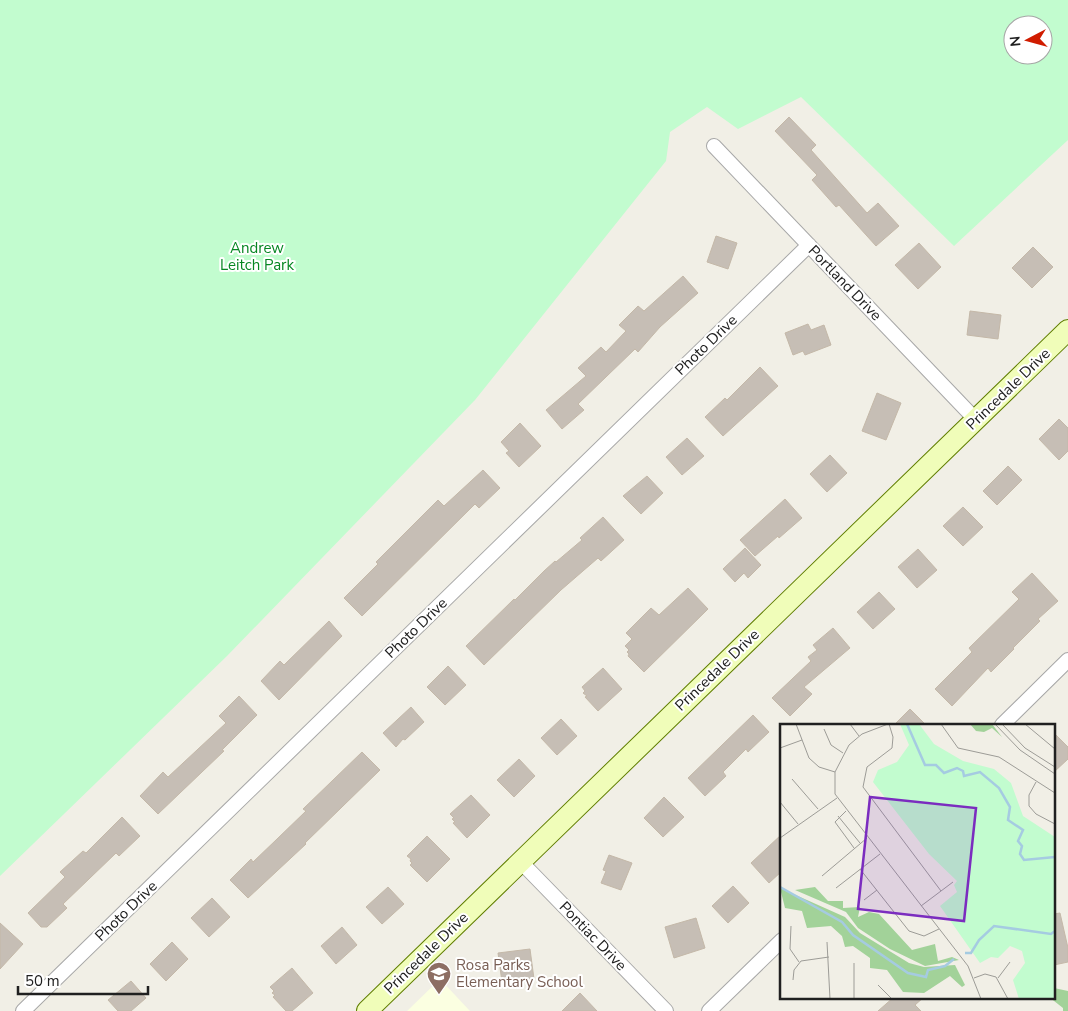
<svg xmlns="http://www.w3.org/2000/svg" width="1068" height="1011" font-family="'Nunito Sans',sans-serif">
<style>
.education{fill:#fbffe1}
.forest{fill:#a2d299}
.park{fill:#c2fccf;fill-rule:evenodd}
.building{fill:#c6beb5;stroke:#c4b8a8}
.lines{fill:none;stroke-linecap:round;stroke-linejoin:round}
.street-casing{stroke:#a7a7a7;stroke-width:16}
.secondary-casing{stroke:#607e00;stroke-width:22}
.street{stroke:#fff;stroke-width:14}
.secondary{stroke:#f0fdb9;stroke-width:20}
.labels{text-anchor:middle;stroke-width:4;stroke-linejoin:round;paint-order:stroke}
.park-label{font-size:15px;fill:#068622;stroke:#fff}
.street-label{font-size:15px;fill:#202020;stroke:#fff}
.education-label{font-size:15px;fill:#785e54;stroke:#fff;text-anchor:start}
.inset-river{fill:none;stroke:#a5cbe1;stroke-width:2.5}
.inset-road{fill:none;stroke:#9d9c97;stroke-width:1}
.view{fill:#7b2cbf;fill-opacity:0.15;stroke:#7b2cbf;stroke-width:2.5}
.inset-edge{fill:none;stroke:#202020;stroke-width:2.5}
</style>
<rect width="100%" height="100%" fill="#f1efe6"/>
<path class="education" d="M440 979 470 1011H407Z"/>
<path class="forest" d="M1054 988 1068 991V1011H1063V1008L1049 997H1054Z"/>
<path class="park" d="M0 0H1068V140L954 246 801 97 738 129 707 107 670 132 666 161 475 400 227 656 0 876ZM1013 25H1043V55H1013Z"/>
<path class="building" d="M789 117 816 145 811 150 867 213 878 203 899 226 876 246 839 205 836 207 812 180 817 175 775 131Z
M716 236 737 243 728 269 707 262Z
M919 243 941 267 918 289 895 265Z
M1033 247 1053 267 1032 288 1012 268Z
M683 276 698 293 660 327 638 352 635 349 578 404 584 410 562 429 546 410 586 376 578 368 601 347 606 352 626 331 619 325 638 306 644 311Z
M970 311 1001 315 998 339 967 335Z
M808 324 811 330 824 325 831 345 805 355 803 351 793 355 785 333Z
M760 367 778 386 723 436 705 417 725 398 727 400Z
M877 393 901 403 886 440 862 431Z
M1059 419 1068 428V451L1059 460 1039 439Z
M520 423 541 446 519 467 506 453 509 451 501 442Z
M687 438 704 456 682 475 666 457Z
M830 455 847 473 827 492 810 474Z
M1008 466 1022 480 997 505 983 491Z
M483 470 500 488 479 508 475 504 362 616 344 598 378 564 376 562 438 500 444 506Z
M647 476 663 493 641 514 623 496Z
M785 499 802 518 779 538 778 536 755 556 740 540Z
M963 507 983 527 963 546 943 526Z
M603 517 624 540 601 561 598 558 561 590 484 665 466 646 514 599 515 600 544 571 555 561 556 562 582 540 580 538Z
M745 548 761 565 748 578 744 573 735 582 723 569Z
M918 549 937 570 917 588 898 567Z
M1032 573 1058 601 1038 619 1040 621 1013 648 1014 649 991 672 988 668 952 706 935 689 972 652 969 648 1019 599 1012 592Z
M688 588 708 609 644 672 628 656 629 654 627 652 629 650 625 646 632 639 626 633 651 608 659 615Z
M879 592 895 609 873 629 857 612Z
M329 621 342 636 279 700 261 681 280 661 284 665Z
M833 628 850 648 804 687 812 694 790 716 772 698 811 661 808 657 817 650 813 645Z
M448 666 466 685 445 705 427 687Z
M603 668 622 689 598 711 585 697 587 696 583 693 585 691 582 687Z
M239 696 257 715 222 750 224 751 158 814 140 796 163 772 168 777 226 723 219 716Z
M411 707 424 722 405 740 403 739 396 747 383 733Z
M910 709 926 725H894Z
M753 715 769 732 748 752 746 749 723 772 726 776 705 796 688 778Z
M561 719 577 736 557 755 541 738Z
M1054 733 1068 747V759L1054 772Z
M362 752 380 770 305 843 306 844 248 898 230 880 251 859 253 862 277 839 306 811 303 809Z
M519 759 535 776 514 797 497 780Z
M471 795 490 815 467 838 453 823 455 822 452 819 454 818 450 814Z
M664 797 684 817 663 837 644 818Z
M122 817 140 836 119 856 116 853 63 904 67 908 47 927H41L28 913 65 877 60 872 83 851 86 853Z
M782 834V871L769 883 751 863Z
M427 836 450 859 427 882 410 865 412 863 410 861 411 859 407 856Z
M609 855 632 863 621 890 601 883 606 871 603 870Z
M733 886 749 903 728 923 712 906Z
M388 887 404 904 382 924 366 907Z
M212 898 230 917 209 937 191 918Z
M1060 913 1068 948V962L1054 965V914Z
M696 918 705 948 674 958 665 927Z
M0 923 23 944 0 969Z
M342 927 357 945 336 964 321 946Z
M172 942 188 959 166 981 150 964Z
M530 949 534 979 502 982 498 953Z
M292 968 313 993 292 1011H286L273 997 275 995 272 993 274 991 270 987Z
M131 981 146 998 131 1011H118L108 1000Z
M580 993 597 1011H562Z
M894 997H924L915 1005 921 1011H878Z"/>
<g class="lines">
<defs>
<path id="street" d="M714 146 976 420
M1002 725 1068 660
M520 861 666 1011
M23 1011 809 245
M709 1011 782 940"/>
<path id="secondary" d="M367 1011 1068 330"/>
</defs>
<use href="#street" class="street-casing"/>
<use href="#secondary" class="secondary-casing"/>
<use href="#street" class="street"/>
<use href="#secondary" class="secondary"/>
</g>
<defs>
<symbol id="school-pin" viewBox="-11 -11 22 30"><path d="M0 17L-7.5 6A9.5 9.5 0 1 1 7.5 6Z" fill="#8d6e63" stroke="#fff"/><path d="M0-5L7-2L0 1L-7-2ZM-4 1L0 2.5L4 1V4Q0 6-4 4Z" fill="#fff"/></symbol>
</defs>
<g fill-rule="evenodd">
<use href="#school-pin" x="425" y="960" width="28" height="38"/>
</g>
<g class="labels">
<g class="park-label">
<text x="257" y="253">Andrew<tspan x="257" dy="17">Leitch Park</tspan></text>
</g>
<g class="street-label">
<text transform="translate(845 283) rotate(46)" y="5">Portland Drive</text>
<text transform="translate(706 345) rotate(-44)" y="5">Photo Drive</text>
<text transform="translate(1008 389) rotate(-44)" y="5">Princedale Drive</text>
<text transform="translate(416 628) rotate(-44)" y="5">Photo Drive</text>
<text transform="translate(717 670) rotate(-44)" y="5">Princedale Drive</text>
<text transform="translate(126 911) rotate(-44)" y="5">Photo Drive</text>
<text transform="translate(593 936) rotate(46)" y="5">Pontiac Drive</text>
<text transform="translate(426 953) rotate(-44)" y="5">Princedale Drive</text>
</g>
<g class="education-label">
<text x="456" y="970">Rosa Parks<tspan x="456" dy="17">Elementary School</tspan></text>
</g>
</g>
<g transform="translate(780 724)">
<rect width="275" height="275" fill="#f1efe6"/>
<path d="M190 0H212L222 13 212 4 204 8 196 7ZM35 163 48 177H63V184L80 183 78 193 89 188 99 190 132 226 155 220 158 237 172 233 179 236 145 242 110 225 78 204 66 188 15 166ZM0 164 65 193 80 209 129 239 144 243 175 241 185 261 182 263 170 252 144 269 123 268 107 246 90 244V234L73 222 65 223 62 212 51 202 27 204 22 187 5 184Z" fill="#a2d299"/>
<path d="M120 0H139L154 20 183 37 214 45 231 59 243 92 275 113V275H239L233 256 245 239 242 227 230 222 218 234 211 233 200 239 160 182 177 168 174 161 177 157 149 130 93 58 98 46 117 38 129 21Z" fill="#c2fccf"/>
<path class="inset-river" d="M127 0 145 41H156L164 49 177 44 183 47 184 52 200 48 219 64 230 83 228 96 243 106 238 117 242 122 240 130 244 136 275 133M0 163 62 198 73 211 128 249 146 253 148 246 165 242 174 235M185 229H191L199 216 214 202 271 210 275 207"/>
<path class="inset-road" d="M16 0 29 34 39 43 55 48M70 0 79 12M108 0 82 10 69 21 55 48V70L188 242 201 275M109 0 113 13 112 24 87 43 83 63 161 167M161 0 178 24 219 33 275 69M215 0 240 26 275 50M222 0 245 24 275 43M245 0 275 25M44 5 51 21 63 29M0 24 22 16M12 55 38 85M256 58 249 71V82L256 90 275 100M0 78 18 100M66 87 55 98 74 124M58 92 80 119M0 114 57 74M80 145 129 207 144 212 159 205M42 152 87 114M56 164 100 130M84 176 97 166M141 182 173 158M11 202 10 225 19 238M47 218 50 275M74 239V275M194 254 205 250 216 253 228 275M218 254 230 238M13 256 14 246 21 237 49 233M98 261 112 275"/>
<path class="view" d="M90 73 196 84 184 197 78 185Z"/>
<rect width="275" height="275" class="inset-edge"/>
</g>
<g transform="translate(1028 40) rotate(264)"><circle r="24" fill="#ffffff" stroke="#a6a6a6"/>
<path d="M0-4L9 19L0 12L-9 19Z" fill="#d01c00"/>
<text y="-8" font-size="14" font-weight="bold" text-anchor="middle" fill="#202020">N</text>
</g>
<path d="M18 986v8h130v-8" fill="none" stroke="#202020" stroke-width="2.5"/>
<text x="25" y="986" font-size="15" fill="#202020" stroke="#ffffff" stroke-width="4" paint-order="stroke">50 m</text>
</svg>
